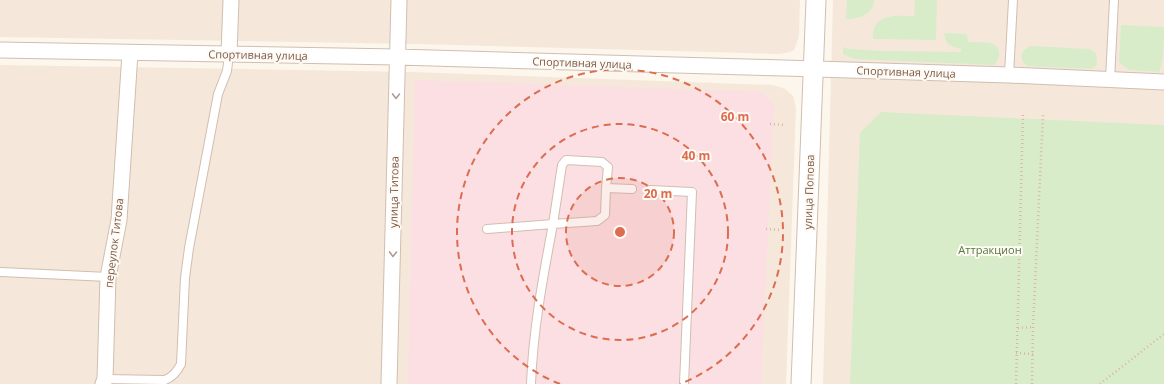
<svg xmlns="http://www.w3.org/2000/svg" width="1164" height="384" font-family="'Open Sans',sans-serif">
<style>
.residential{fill:#f5e8da}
.medical{fill:#fbdfe3}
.green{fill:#d8ecc9}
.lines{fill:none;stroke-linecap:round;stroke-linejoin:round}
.service-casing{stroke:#d1beb0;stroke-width:10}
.minor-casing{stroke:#d1beb0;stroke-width:17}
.tertiary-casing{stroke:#d1beb0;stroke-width:21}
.path{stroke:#d9b8a5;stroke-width:2.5;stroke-dasharray:1 3;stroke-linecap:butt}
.service{stroke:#fff;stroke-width:8}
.minor{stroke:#fff;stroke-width:15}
.tertiary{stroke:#fff;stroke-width:19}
.oneway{stroke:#af9d94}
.ring{fill:none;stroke:#dc6d51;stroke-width:2;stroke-dasharray:7 5}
.labels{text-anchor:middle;stroke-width:4;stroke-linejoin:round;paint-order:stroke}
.street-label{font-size:11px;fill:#7a5c4d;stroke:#fffaf3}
.park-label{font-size:11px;fill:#537a41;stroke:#fffaf3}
.centre{fill:#dc6d51;stroke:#fffaf3;stroke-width:2}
.ring-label{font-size:12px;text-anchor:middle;font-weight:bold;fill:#dc6d51;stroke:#fffaf3;stroke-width:4;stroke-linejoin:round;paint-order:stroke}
</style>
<rect width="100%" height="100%" fill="#fdf6ec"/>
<path class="residential" d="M0 0H800L799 36 796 45 794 50 790 52 780 54 416 44 0 37Z
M833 0H1164V384H823Z
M0 65 412 72 773 85 785 89 793 96 796 108 786 384H0Z"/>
<path class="medical" d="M415 80 763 92 774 104 761 384H408Z"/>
<path class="green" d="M847 0H874C874 15 858 19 846 19Z
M915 0H937L936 40 873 39C873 35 873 29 875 26 883 13 901 16 914 16Z
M1121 25 1164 27C1164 38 1164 63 1159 72L1129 70 1119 62Z
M944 33 967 34 968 42C975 42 983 42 990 43 1002 46 1001 58 994 65L854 59 843 54V47L849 49 886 51 961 52V49C950 46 946 46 944 33Z
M1030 46 1090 49 1096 53 1097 65 1091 69 1027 66 1023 62 1021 56 1024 50Z
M881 112 1164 125V384H850L860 133Z"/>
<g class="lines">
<defs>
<path id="service" d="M1009 75 1013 0
M1110 80 1114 0
M650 190 692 192 684 384
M487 229 553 224 562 165 566 160 602 162 608 167 606 188
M1 272 108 277
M105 379 165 380C173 377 177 372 181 364L185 278 189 248 218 94 227 71 229 54
M531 384C533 330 543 277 553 224L597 221 605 215 606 188 632 189"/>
<path id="minor" d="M0 50 397 57 784 68 1009 75 1164 82
M229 54 231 0
M103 384 105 379 108 277 119 220 130 53
M389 384 399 0"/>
<path id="tertiary" d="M801 384 816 0"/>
</defs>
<use href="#service" class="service-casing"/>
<use href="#minor" class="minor-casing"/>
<use href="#tertiary" class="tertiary-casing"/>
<path class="path" d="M770 124 785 125
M766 229 780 230
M1018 328 1033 327
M1016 353 1033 354
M1016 384 1023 114
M1032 384 1033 327 1043 115
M1100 384 1164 334"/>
<use href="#service" class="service"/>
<use href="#minor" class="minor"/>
<use href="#tertiary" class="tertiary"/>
</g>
<defs><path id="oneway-chevron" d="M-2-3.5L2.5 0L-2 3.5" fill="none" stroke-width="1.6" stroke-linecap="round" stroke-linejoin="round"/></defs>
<g class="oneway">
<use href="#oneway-chevron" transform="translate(396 96) rotate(91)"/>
<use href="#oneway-chevron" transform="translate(393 254) rotate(91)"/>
</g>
<circle cx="620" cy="232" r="54" fill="#dc6d51" fill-opacity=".12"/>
<g class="ring">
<circle cx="620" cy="232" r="54"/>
<circle cx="620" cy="232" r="108"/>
<path d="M560 384A163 163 0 1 1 680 384"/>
</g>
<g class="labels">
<g class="street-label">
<text transform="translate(258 55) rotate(1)" y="4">Спортивная улица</text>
<text transform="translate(582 63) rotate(2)" y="4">Спортивная улица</text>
<text transform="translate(906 72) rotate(2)" y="4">Спортивная улица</text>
<text transform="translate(394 192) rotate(-89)" y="4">улица Титова</text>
<text transform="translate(809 192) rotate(-88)" y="4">улица Попова</text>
<text transform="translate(114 243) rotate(-83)" y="4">переулок Титова</text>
</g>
<g class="park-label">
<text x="990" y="254">Аттракцион</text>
</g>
</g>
<circle cx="620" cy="232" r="6" class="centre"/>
<g class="ring-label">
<text x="735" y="121">60 m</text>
<text x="696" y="160">40 m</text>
<text x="658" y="198">20 m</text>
</g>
</svg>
